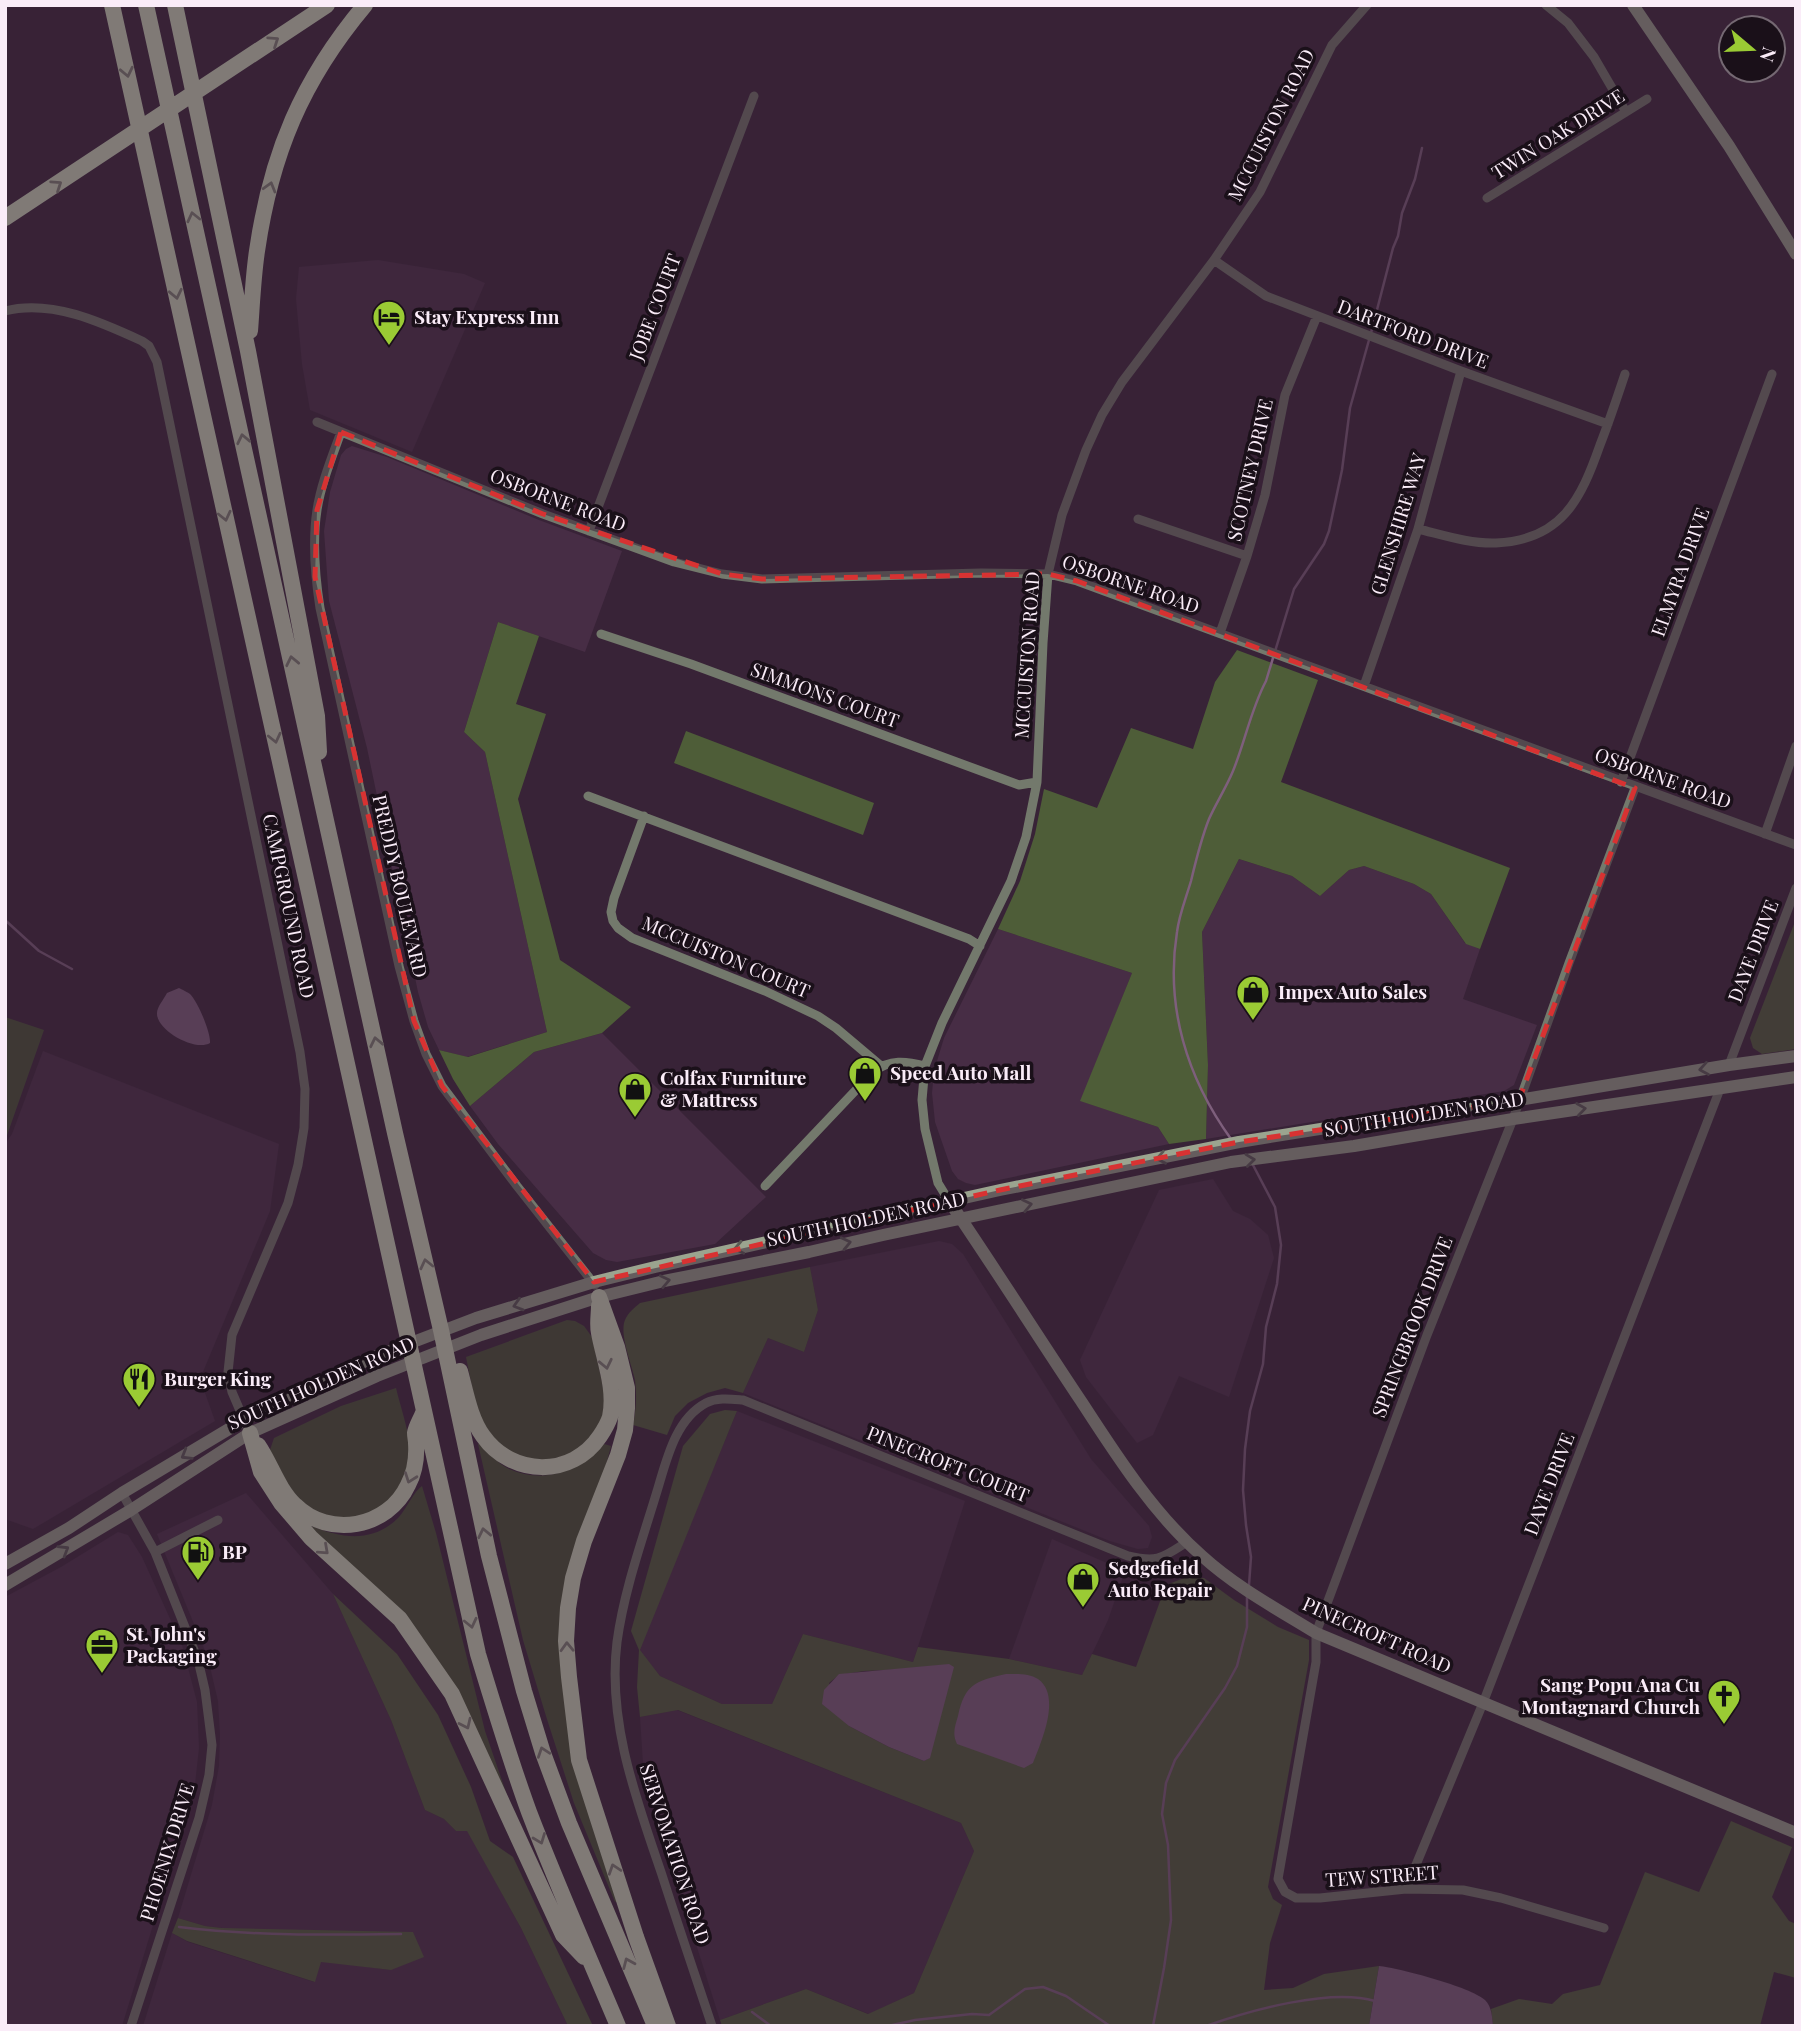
<svg xmlns="http://www.w3.org/2000/svg" width="1801" height="2031" font-family="'Playfair Display',serif">
<style>
.built{fill:#472d45}
.green{fill:#465332}
.forest{fill:#4e5d38;fill-rule:evenodd}
.water{fill:#7e5f7c}
.lines{fill:none;stroke-linecap:round;stroke-linejoin:round}
.stream{stroke:#7e5f7c;stroke-width:2.5}
.street{stroke:#73796c;stroke-width:9}
.secondary{stroke:#9ba48f;stroke-width:12}
.highway{stroke:#d7e5c4;stroke-width:16}
.oneway{stroke:#828577}
.oneway2{stroke:#5a5a54}
.marked{fill:none;stroke:#d83232;stroke-width:5;stroke-dasharray:14 9;stroke-linejoin:round}
.labels{text-anchor:middle;stroke-width:7;stroke-linejoin:round;paint-order:stroke}
.street-label{font-size:19px;fill:#faecf8;stroke:#1a1019}
.poi-label{font-size:19px;font-weight:bold;fill:#faecf8;stroke:#1a1019;text-anchor:start}
</style>
<rect width="100%" height="100%" fill="#382337"/>
<path class="built" d="M378 260 464 274 485 283 412 452 310 410 302 364 296 299 299 267Z
M352 446 387 457 539 520 622 551 585 652 498 622 464 732 485 752 547 1032 467 1057 439 1050 428 1027 418 992 367 748 329 601 324 531 330 492 341 455 346 449Z
M1239 859 1292 876 1320 896 1349 870 1364 866 1414 884 1431 894 1465 943 1480 949 1463 999 1537 1025 1514 1085 1504 1091 1206 1139 1208 1065 1202 932Z
M998 929 1132 973 1081 1101 1158 1127 1169 1144 975 1185 966 1183 958 1179 952 1171 935 1122 932 1093 934 1071 944 1038Z
M602 1033 766 1197 715 1244 617 1262 606 1260 593 1253 498 1144 470 1106 534 1052Z
M43 1051 279 1144 270 1211 200 1379 215 1421 33 1529 5 1519V1144L12 1134Z
M1213 1179 1233 1211 1250 1219 1268 1235 1274 1258 1229 1397 1179 1376 1153 1435 1137 1443 1086 1377 1080 1360 1159 1190Z
M939 1241 952 1244 963 1254 1091 1459 1149 1526 1152 1537 1148 1548 1138 1549 1110 1541 743 1393 768 1338 804 1352 818 1310 810 1267Z
M737 1411 965 1501 913 1662 803 1634 772 1704H722L660 1676 639 1650Z
M246 1493 333 1594 391 1720 425 1810 444 1819 456 1831 467 1830 521 1928 568 2026H143L172 1933 188 1942 314 1982 320 1961 391 1970 222 1928 205 1926 178 1918 212 1805 219 1766 220 1735 218 1701 208 1658 157 1534Z
M118 1532 128 1535 142 1557 182 1645 197 1702 199 1748 195 1784 185 1821 122 2026H5V1597L61 1567Z
M1052 1539 1125 1571 1108 1620 1082 1675 1009 1659Z
M677 1710 961 1823 974 1851 914 1993 869 2014 806 1989 720 2020 644 1779 640 1717Z"/>
<path class="green" d="M5 1017 44 1030 5 1141Z
M567 1320 575 1321 584 1326 592 1337 605 1395 603 1416 598 1429 574 1453 538 1463 502 1449 479 1422 466 1357Z
M396 1388C400 1405 410 1434 410 1451 411 1508 343 1544 300 1501 287 1488 279 1467 270 1450L274 1438 341 1406Z
M480 1443C488 1452 497 1463 509 1469 546 1485 577 1470 604 1444L611 1446 560 1639 617 1901 615 1902 574 1803 546 1716 523 1640 478 1444Z
M422 1486 436 1533 485 1731 509 1801 450 1680 310 1529 312 1526C342 1539 374 1543 399 1517 407 1508 414 1491 422 1486Z"/>
<path class="forest" d="M498 622 539 636 516 704 546 714 518 799 560 960 631 1007 602 1033 534 1052 470 1106 453 1079 439 1050 468 1057 547 1032 485 752 464 732Z
M1237 650 1318 680 1281 782 1510 868 1480 949 1466 944 1431 894 1414 884 1364 866 1349 870 1320 896 1292 876 1239 859 1202 932 1208 1065 1206 1139 1169 1144 1158 1127 1080 1101 1132 973 998 929 1020 881 1035 834 1044 789 1097 808 1131 728 1193 749 1215 682Z
M686 731 874 803 863 835 674 763Z
M1796 919V1049L1762 1054 1753 1048 1750 1038Z
M810 1267 818 1310 804 1352 768 1338 743 1393 725 1388 707 1393 688 1403 675 1416 667 1435 633 1425C636 1411 637 1395 635 1380 632 1365 619 1334 625 1320 628 1313 634 1308 640 1303Z
M725 1410 737 1411 640 1650 660 1676 722 1704H772L803 1634 913 1662 918 1647 1009 1659 1082 1675 1092 1654 1136 1667 1166 1585 1184 1578H1204L1234 1600 1278 1627 1309 1640V1660L1268 1887 1273 1899 1282 1905 1270 1943 1264 1990 1293 1988 1324 1974 1379 1966 1369 2026H722L720 2020 806 1989 868 2014 914 1993 974 1851 961 1823 678 1710 640 1717 637 1687 639 1650 631 1631 683 1446 710 1414ZM953 1667 929 1758 924 1761 889 1747 849 1726 829 1683 839 1675 864 1671Z
M333 1594 397 1654 438 1715 471 1787 490 1841 513 1857 593 2026H568L521 1928 467 1831H456L444 1819 425 1810 391 1720Z
M1731 1821 1792 1847 1772 1897 1789 1921 1796 1924V1978L1774 1972 1760 2026H1493L1491 2009 1519 1999 1552 2004 1563 1994 1600 1985 1645 1872 1699 1892Z
M178 1918 205 1926 222 1928 413 1932 424 1957 391 1970 321 1962 315 1982 187 1941 172 1933Z"/>
<path class="water" d="M179 988C181 989 189 993 190 994 198 1002 211 1033 210 1043 195 1052 156 1030 157 1013 157 1007 164 999 167 993Z
M949 1664 954 1667 930 1758 924 1761 889 1747 849 1726 822 1704 824 1690 839 1674Z
M1006 1674C1016 1674 1029 1673 1038 1679 1062 1696 1041 1742 1033 1763L1024 1768 957 1744C952 1734 955 1726 958 1716 965 1684 975 1681 1006 1674Z
M1379 1966C1399 1968 1471 1987 1485 2000 1492 2007 1492 2017 1493 2026H1369Z"/>
<g class="lines">
<path class="stream" d="M1371 333 1393 248 1398 236 1402 213 1415 179 1422 148
M5 920 39 951 72 969
M1231 1139C1187 1078 1165 1007 1177 932 1179 915 1186 898 1191 881 1196 860 1201 839 1209 819 1216 803 1226 788 1233 771 1245 742 1251 709 1266 681L1294 589 1324 544 1329 531 1342 470 1350 408 1369 340
M1249 1585 1251 1557 1246 1525 1243 1490 1245 1449 1250 1411 1263 1364 1266 1327 1277 1284 1281 1245 1275 1207 1253 1165
M179 1927C253 1936 327 1935 401 1934
M752 2012 771 2026
M888 2026 915 2020 972 2014 989 2015 1025 1989 1043 1987 1066 1996 1110 2026
M1153 2026 1164 1968 1171 1920 1168 1845 1162 1814 1166 1783 1175 1760 1225 1688 1237 1666 1247 1627V1595
M1206 2026C1251 2010 1330 1988 1375 2001"/>
<path class="street" d="M1546 5 1568 23 1594 57 1626 112
M1487 198 1647 99
M1214 260 1266 296 1461 371 1608 424
M5 311C51 299 101 322 142 341L149 346 157 362 300 1052 305 1089 304 1128 298 1165 288 1203 232 1335 228 1372 232 1392 244 1420
M317 422 543 514 674 562 722 574 762 579 981 573 1048 574 1077 581 1796 845
M341 432C332 457 321 484 317 510 312 543 315 576 320 608L399 966 414 1021 426 1054 442 1086 517 1186 595 1285
M1138 519 1247 556
M1418 529C1443 535 1470 544 1496 543 1562 540 1581 499 1600 445 1609 422 1617 398 1625 374
M589 531 754 96
M1220 633 1247 556 1265 495 1285 395 1317 316
M601 634 691 664 1019 785 1037 782
M1364 686 1418 529 1461 371
M1621 782 1772 374
M588 796 969 939 980 946
M644 816 614 898 611 912 613 921 618 928 632 938 765 991 818 1016 836 1028 881 1066
M1765 834 1796 746
M1729 1065 1796 888
M765 1186 873 1072C890 1059 906 1061 925 1066
M949 1201 938 1183 925 1129 922 1100 925 1066 942 1023 1011 881 1026 837 1037 782 1043 643 1048 574 1062 515 1086 450 1102 415 1122 382 1214 260 1260 192 1332 45 1367 5
M122 1493 155 1552 198 1660 205 1690 212 1745 209 1775 199 1818 131 2026
M155 1552 218 1520
M1406 1889 1483 1703 1720 1089
M1604 1928 1501 1898 1463 1890 1406 1889 1320 1898H1296L1285 1892 1278 1879 1316 1662V1633L1427 1335 1513 1119 1569 963 1635 788
M712 2026C695 1975 678 1925 662 1875 637 1801 607 1722 617 1642 624 1590 643 1538 658 1488 667 1458 676 1419 706 1403 717 1397 731 1399 743 1400L1128 1556C1158 1563 1162 1558 1187 1542"/>
<path class="secondary" d="M1633 5 1729 146 1796 254
M949 1201C994 1267 1037 1335 1081 1401 1116 1455 1153 1513 1202 1556 1236 1587 1277 1609 1316 1633L1796 1833
M5 1564 69 1528 122 1493 244 1420 374 1357 476 1318 594 1282 655 1267 1000 1190 1239 1142 1464 1106 1519 1100 1729 1065 1796 1056
M5 1585 131 1510 250 1433 377 1376 481 1335 599 1297 664 1281 809 1252 883 1235 1231 1162 1354 1146 1513 1119 1796 1077"/>
<path class="highway" d="M112 5 478 1654C494 1707 510 1760 529 1812 557 1885 588 1955 618 2026
M146 5 395 1133 441 1330 489 1556 524 1691 543 1753 569 1823 655 2026
M175 5 248 351 317 716 319 752
M5 218 327 5
M250 331C252 305 253 278 257 251 271 154 302 80 365 5
M599 1297 617 1347 627 1388V1408L625 1430 618 1455 584 1541 573 1578 568 1608 566 1641 569 1677 579 1760 636 1937 668 2026
M460 1371C466 1393 470 1418 483 1436 512 1477 572 1478 600 1436 604 1430 608 1423 610 1417 616 1389 604 1360 599 1333 597 1324 599 1315 599 1306
M250 1433 261 1472 281 1503 311 1538 400 1619 452 1694 563 1935 584 1957
M258 1445C271 1464 278 1489 295 1505 329 1539 388 1528 408 1485 415 1472 417 1458 416 1443 416 1440 415 1436 415 1433 416 1426 421 1419 423 1413"/>
</g>
<defs><path id="oneway-chevron" d="M-2-3.5L2.5 0L-2 3.5" fill="none" stroke-width="1.6" stroke-linecap="round" stroke-linejoin="round" transform="scale(1.75)"/></defs>
<g class="oneway">
<use href="#oneway-chevron" transform="translate(274 41) rotate(-34)"/>
<use href="#oneway-chevron" transform="translate(127 72) rotate(78)"/>
<use href="#oneway-chevron" transform="translate(57 185) rotate(-34)"/>
<use href="#oneway-chevron" transform="translate(270 187) rotate(-74)"/>
<use href="#oneway-chevron" transform="translate(193 217) rotate(-103)"/>
<use href="#oneway-chevron" transform="translate(176 294) rotate(78)"/>
<use href="#oneway-chevron" transform="translate(243 439) rotate(-102)"/>
<use href="#oneway-chevron" transform="translate(225 516) rotate(77)"/>
<use href="#oneway-chevron" transform="translate(292 661) rotate(-102)"/>
<use href="#oneway-chevron" transform="translate(275 738) rotate(77)"/>
<use href="#oneway-chevron" transform="translate(376 1042) rotate(-102)"/>
<use href="#oneway-chevron" transform="translate(426 1264) rotate(-103)"/>
<use href="#oneway-chevron" transform="translate(606 1364) rotate(78)"/>
<use href="#oneway-chevron" transform="translate(410 1478) rotate(110)"/>
<use href="#oneway-chevron" transform="translate(484 1533) rotate(-102)"/>
<use href="#oneway-chevron" transform="translate(324 1550) rotate(42)"/>
<use href="#oneway-chevron" transform="translate(471 1623) rotate(77)"/>
<use href="#oneway-chevron" transform="translate(567 1647) rotate(-92)"/>
<use href="#oneway-chevron" transform="translate(466 1724) rotate(65)"/>
<use href="#oneway-chevron" transform="translate(543 1752) rotate(-109)"/>
<use href="#oneway-chevron" transform="translate(540 1839) rotate(69)"/>
<use href="#oneway-chevron" transform="translate(614 1869) rotate(-108)"/>
<use href="#oneway-chevron" transform="translate(628 1963) rotate(-113)"/>
</g>
<g class="oneway2">
<use href="#oneway-chevron" transform="translate(1704 1069) rotate(170)"/>
<use href="#oneway-chevron" transform="translate(1581 1109) rotate(-8)"/>
<use href="#oneway-chevron" transform="translate(1161 1158) rotate(169)"/>
<use href="#oneway-chevron" transform="translate(1250 1160) rotate(-7)"/>
<use href="#oneway-chevron" transform="translate(1027 1205) rotate(-12)"/>
<use href="#oneway-chevron" transform="translate(846 1243) rotate(-13)"/>
<use href="#oneway-chevron" transform="translate(739 1248) rotate(167)"/>
<use href="#oneway-chevron" transform="translate(665 1281) rotate(-12)"/>
<use href="#oneway-chevron" transform="translate(518 1305) rotate(163)"/>
<use href="#oneway-chevron" transform="translate(186 1455) rotate(149)"/>
<use href="#oneway-chevron" transform="translate(64 1550) rotate(-31)"/>
</g>
<path d="M0 0H1801V2031H0ZM341 432 543 514 722 574 762 579 1048 574 1077 581 1635 788 1519 1100 1239 1142 1000 1190 594 1282 442 1086 414 1021 315 577 317 510Z" fill="#382337" fill-opacity=".55" fill-rule="evenodd"/>
<path class="marked" d="M341 432 543 514 722 574 762 579 1048 574 1077 581 1635 788 1519 1100 1239 1142 1000 1190 594 1282 442 1086 414 1021 315 577 317 510Z"/>
<defs>
<symbol id="hotel-pin" viewBox="-11 -11 22 30"><path d="M0 17L-7.5 6A9.5 9.5 0 1 1 7.5 6Z" fill="#9acb34" stroke="#1a1019"/><path d="M-6-4.5h1.5V1H6V5H4.5V3h-9V5H-6ZM-4 0a1.8 1.8 0 1 1 3.6 0ZM.5 0V-2.5h3Q6-2.5 6 0Z" fill="#111"/></symbol>
<symbol id="shop-pin" viewBox="-11 -11 22 30"><path d="M0 17L-7.5 6A9.5 9.5 0 1 1 7.5 6Z" fill="#9acb34" stroke="#1a1019"/><path d="M-5-2.5h2.3a2.7 3.5 0 0 1 5.4 0H5L5.5 6h-11ZM-1.5-2.5h3a1.5 2.3 0 0 0-3 0Z" fill="#111"/></symbol>
<symbol id="restaurant-pin" viewBox="-11 -11 22 30"><path d="M0 17L-7.5 6A9.5 9.5 0 1 1 7.5 6Z" fill="#9acb34" stroke="#1a1019"/><path d="M-5-6h1v4h1v-4h1v4h1v-4h1v5L-1.5 .5V6h-2V.5L-5-1ZM5-6V6H3V1.5H1.5Q1.5-4 5-6Z" fill="#111"/></symbol>
<symbol id="fuel-pin" viewBox="-11 -11 22 30"><path d="M0 17L-7.5 6A9.5 9.5 0 1 1 7.5 6Z" fill="#9acb34" stroke="#1a1019"/><path d="M-5.5-6h7V0h2V4h1.3V-2.5L3-4.5l.8-.8L6-3V5H2.5V1h-1V6h-7ZM-4.2-4.7v3.2H.2V-4.7Z" fill="#111"/></symbol>
<symbol id="office-pin" viewBox="-11 -11 22 30"><path d="M0 17L-7.5 6A9.5 9.5 0 1 1 7.5 6Z" fill="#9acb34" stroke="#1a1019"/><path d="M-6-3h4V-5.5h4V-3h4V5H-6ZM-1-4.5V-3h2v-1.5ZM-6 0V1H6V0Z" fill="#111"/></symbol>
<symbol id="church-pin" viewBox="-11 -11 22 30"><path d="M0 17L-7.5 6A9.5 9.5 0 1 1 7.5 6Z" fill="#9acb34" stroke="#1a1019"/><path d="M-1.2-6h2.4v3.5h3.3v2.4h-3.3V6h-2.4V-.1h-3.3v-2.4h3.3Z" fill="#111"/></symbol>
</defs>
<g fill-rule="evenodd">
<use href="#hotel-pin" x="370" y="298" width="38" height="52"/>
<use href="#shop-pin" x="1234" y="973" width="38" height="52"/>
<use href="#shop-pin" x="846" y="1054" width="38" height="52"/>
<use href="#shop-pin" x="616" y="1070" width="38" height="52"/>
<use href="#restaurant-pin" x="120" y="1360" width="38" height="52"/>
<use href="#fuel-pin" x="179" y="1533" width="38" height="52"/>
<use href="#shop-pin" x="1064" y="1560" width="38" height="52"/>
<use href="#office-pin" x="83" y="1626" width="38" height="52"/>
<use href="#church-pin" x="1705" y="1677" width="38" height="52"/>
</g>
<g class="labels">
<g class="street-label">
<text transform="translate(1271 125) rotate(-63)" y="7">MCCUISTON ROAD</text>
<text transform="translate(1558 134) rotate(-32)" y="7">TWIN OAK DRIVE</text>
<text transform="translate(655 307) rotate(-69)" y="7">JOBE COURT</text>
<text transform="translate(1413 334) rotate(21)" y="7">DARTFORD DRIVE</text>
<text transform="translate(1250 470) rotate(-77)" y="7">SCOTNEY DRIVE</text>
<text transform="translate(558 500) rotate(21)" y="7">OSBORNE ROAD</text>
<text transform="translate(1398 524) rotate(-73)" y="7">GLENSHIRE WAY</text>
<text transform="translate(1680 572) rotate(-70)" y="7">ELMYRA DRIVE</text>
<text transform="translate(1131 584) rotate(19)" y="7">OSBORNE ROAD</text>
<text transform="translate(1027 655) rotate(-86)" y="7">MCCUISTON ROAD</text>
<text transform="translate(825 695) rotate(20)" y="7">SIMMONS COURT</text>
<text transform="translate(1663 778) rotate(20)" y="7">OSBORNE ROAD</text>
<text transform="translate(400 886) rotate(77)" y="7">PREDDY BOULEVARD</text>
<text transform="translate(289 906) rotate(78)" y="7">CAMPGROUND ROAD</text>
<text transform="translate(1753 951) rotate(-69)" y="7">DAYE DRIVE</text>
<text transform="translate(726 957) rotate(23)" y="7">MCCUISTON COURT</text>
<text transform="translate(1424 1114) rotate(-9)" y="7">SOUTH HOLDEN ROAD</text>
<text transform="translate(866 1219) rotate(-12)" y="7">SOUTH HOLDEN ROAD</text>
<text transform="translate(1412 1327) rotate(-69)" y="7">SPRINGBROOK DRIVE</text>
<text transform="translate(321 1383) rotate(-24)" y="7">SOUTH HOLDEN ROAD</text>
<text transform="translate(948 1464) rotate(22)" y="7">PINECROFT COURT</text>
<text transform="translate(1549 1484) rotate(-69)" y="7">DAYE DRIVE</text>
<text transform="translate(1377 1635) rotate(24)" y="7">PINECROFT ROAD</text>
<text transform="translate(167 1852) rotate(-73)" y="7">PHOENIX DRIVE</text>
<text transform="translate(675 1854) rotate(72)" y="7">SERVOMATION ROAD</text>
<text transform="translate(1382 1876) rotate(-4)" y="7">TEW STREET</text>
</g>
<g class="poi-label">
<text x="414" y="324">Stay Express Inn</text>
<text x="1278" y="999">Impex Auto Sales</text>
<text x="890" y="1080">Speed Auto Mall</text>
<text x="660" y="1085">Colfax Furniture<tspan x="660" dy="22">&amp; Mattress</tspan></text>
<text x="164" y="1386">Burger King</text>
<text x="222" y="1559">BP</text>
<text x="1108" y="1575">Sedgefield<tspan x="1108" dy="22">Auto Repair</tspan></text>
<text x="126" y="1641">St. John's<tspan x="126" dy="22">Packaging</tspan></text>
<text x="1700" y="1692" text-anchor="end">Sang Popu Ana Cu<tspan x="1700" dy="22">Montagnard Church</tspan></text>
</g>
</g>
<rect width="1801" height="2031" fill="none" stroke="#faecf8" stroke-width="14"/>
<g transform="translate(1752 49) rotate(109)"><circle r="33" fill="#1a1019" stroke="#746872" stroke-width="2"/>
<path d="M0-5L12 26L0 18L-12 26Z" fill="#9acb34"/>
<text y="-10" font-size="19" font-weight="bold" text-anchor="middle" fill="#faecf8">N</text>
</g>
</svg>
